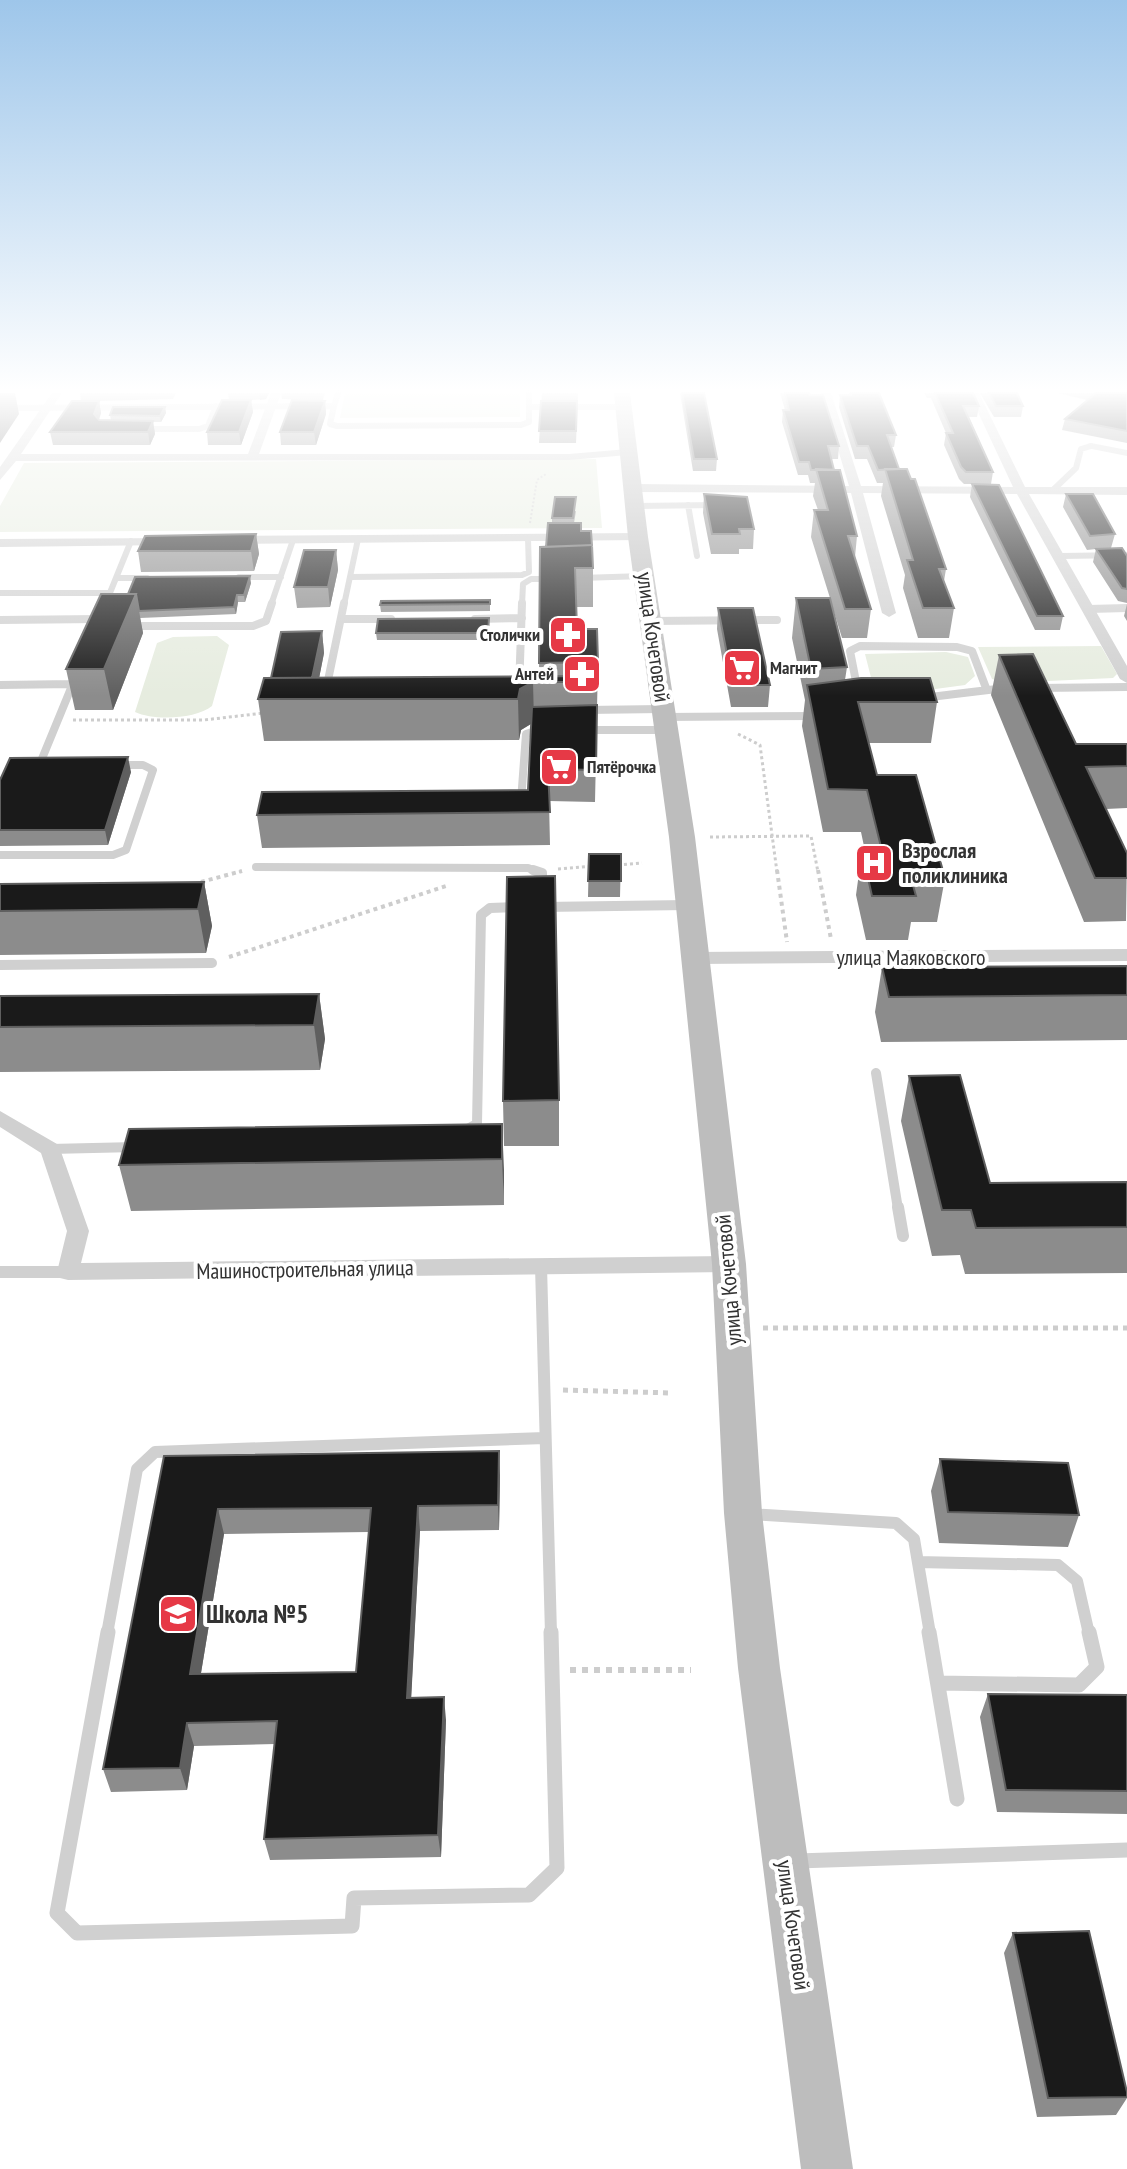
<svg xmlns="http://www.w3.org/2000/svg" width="1127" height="2169" font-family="'PT Sans Narrow',sans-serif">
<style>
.green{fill:#e6ecdf}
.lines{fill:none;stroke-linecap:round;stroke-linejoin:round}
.path-far4{stroke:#cdcdcd;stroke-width:2;stroke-dasharray:2 2;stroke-linecap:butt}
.path-far3{stroke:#cdcdcd;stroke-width:3;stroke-dasharray:3 3;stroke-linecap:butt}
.path-far2{stroke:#cdcdcd;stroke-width:4;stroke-dasharray:4 4;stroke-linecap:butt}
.path-far1{stroke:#cdcdcd;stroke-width:5;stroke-dasharray:5 5;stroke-linecap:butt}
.path{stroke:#cdcdcd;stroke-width:6;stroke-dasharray:6 6;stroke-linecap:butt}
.service-far4{stroke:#d0d0d0;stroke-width:6}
.service-far3{stroke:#d0d0d0;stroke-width:8}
.service-far2{stroke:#d0d0d0;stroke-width:10}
.service-far1{stroke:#d0d0d0;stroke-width:12}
.service{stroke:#d0d0d0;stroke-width:15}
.minor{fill:#d0d0d0;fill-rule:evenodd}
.secondary{fill:#bdbdbd;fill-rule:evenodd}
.wall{fill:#8c8c8c;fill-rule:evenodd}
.shaded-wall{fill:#5f5f5f}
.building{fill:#1a1a1a;stroke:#5f5f5f;stroke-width:2;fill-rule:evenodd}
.labels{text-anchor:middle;stroke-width:8;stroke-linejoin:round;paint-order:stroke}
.far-poi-label{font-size:18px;font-weight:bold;fill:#333;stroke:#fff;text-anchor:end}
.street-label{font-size:22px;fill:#333;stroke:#fff}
.poi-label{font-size:22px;font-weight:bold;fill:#333;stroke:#fff;text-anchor:start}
.near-poi-label{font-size:26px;font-weight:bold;fill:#333;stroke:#fff;text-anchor:start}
</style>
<rect width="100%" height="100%" fill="#fff"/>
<path class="green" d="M345 393H520V417L340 418Z
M596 459 602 528 0 532V506L24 463Z
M217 636 229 645 212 706C196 719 154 721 135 712L157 643 173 637Z
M1101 646 1117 674 1113 678 1007 683 992 679 978 647Z
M946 652 968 657 975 676 965 685 876 697 865 654Z"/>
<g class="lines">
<path class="path-far4" d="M530 523 537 480 546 474"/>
<path class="path-far3" d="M73 720H204L264 713
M738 734 760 745 777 872
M710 837 811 836 818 872
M618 865 642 863
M558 869 593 866
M239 872 242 871"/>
<path class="path-far2" d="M777 870 787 942
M818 870 831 939
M201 882 242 871
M229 957 449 885"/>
<path class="path-far1" d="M763 1328H1127
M563 1390 672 1393"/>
<path class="path" d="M570 1670H691"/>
<path class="service-far4" d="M529 393V407H624
M334 406 330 424 337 426 521 425 529 422V407
M0 408 334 406 338 393
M142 429H199L208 426 216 406
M1053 490 1076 468 1081 449 1091 446
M688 505 697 556
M635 506 717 505
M1061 556 1127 555
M239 577H281
M350 577 522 575 529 572 528 538
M116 578H147
M580 578 644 576
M0 593H110
M105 605 131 541
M271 605 293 540
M344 605 358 539
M522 605 523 584 531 579H552"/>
<path class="service-far3" d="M105 606 106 603
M1089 609 1127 608
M341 619H391
M475 619 522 618
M0 620 99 619
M651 621 777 620
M130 626H253L266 621 272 603
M0 685 72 684
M1037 688 1127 687
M326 690 344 603
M519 690 522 603
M858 692 850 651 860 646 957 647 972 651 986 688
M922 698 1005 688
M586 710 662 709
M665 717 816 716
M585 730H665
M42 766H39L76 676
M521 801 526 734 541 729
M0 855H113L126 850 153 770 143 765H118
M256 867 528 868 539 872"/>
<path class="service-far2" d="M533 870 542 873V889
M543 907 687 905
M0 965 212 963
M876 1073 898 1209
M464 1131 477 1124 481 915 490 908 519 907
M50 1149 136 1147"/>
<path class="service-far1" d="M898 1207 903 1236
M541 1266 551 1634
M0 1272H68
M748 1514 896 1523 914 1539 930 1634
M918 1562 1058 1565 1077 1581 1089 1634
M107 1634 137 1469 155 1452 545 1438"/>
<path class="service" d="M108 1632 57 1913 77 1933 352 1926 354 1898 529 1895 557 1868 551 1632
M929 1632 957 1799
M938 1683 1079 1685 1097 1667 1089 1632
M797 1861 1127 1850"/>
<path class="minor" d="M52 393H62L21 454H248L271 393H281L259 454H569L628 449 634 452 628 455 569 460 16 461 0 480V467Z
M821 393H831L861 486 1013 487 969 393H979L1025 487H1127V495L1029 494 1127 666V683L1120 679 1017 494 863 493 896 613 889 617 882 613 851 493 634 492 628 488 634 484 849 486Z
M1091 443 1127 450V456L1087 448V444Z
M638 533 644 537 642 540 230 544 224 540 230 536Z
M175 538 176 541 170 545 0 547V539Z
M1127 949V961L694 964 685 958 694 952Z
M0 1111 57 1144 60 1149 89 1231 81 1263 729 1256 737 1258 740 1264 737 1270 729 1272 68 1280 60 1278 57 1272 67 1231 41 1153 0 1127Z"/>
<path class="secondary" d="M614 393H630L648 537 695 837 746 1264 762 1513 780 1668 853 2169H801L738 1668 724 1513 712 1264 669 837 628 537Z"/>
</g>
<path class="wall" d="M80 393H176L173 399 99 401 101 413 99 420 111 421 110 415 165 407 166 413 161 422H153L155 434 150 445H53L50 432 81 401Z
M228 393H269L266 399 251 400 253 412 241 445H208L207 432 229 400Z
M281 393H325L323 400 282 399Z
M542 393H578L576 443H539Z
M680 393H704L717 459 716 471H693Z
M780 393H809L839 446 838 459H831L857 536 855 557 871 609 867 638H842L830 599 847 667 845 680 937 702 931 743H869L877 775 945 878 937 922H911L908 940H866L856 895 862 851H865L861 832H823L802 726 805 700 792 638 796 598H830L811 537 814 510H818L813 496 815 483H810L808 475H798L782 422 783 410H785Z
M849 393H879L896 435 894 447H891L899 469 946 569 944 581 954 608 949 638H918L903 588 905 575 881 496 883 483H877L867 459H855L839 407 840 395H849Z
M924 393H973L979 406 977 417H969L993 472 991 484H964L959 479 944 445 946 433 931 398H927Z
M980 393H1017L1023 406 1021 417H994Z
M1058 393H1127V443L1062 430 1065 419 1087 400Z
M325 401 326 414 316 445H281L280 432Z
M972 484 1063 616 1060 630H1035L970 497Z
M704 494 754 529 753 549H739V554H711L703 513Z
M1066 494 1115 534 1111 548H1101L1127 556V603L1118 601 1093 562 1096 549 1087 550 1063 507Z
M576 511 574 523 581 531 593 568V607H577V629L598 662 595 802 549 801 550 845 262 848 257 815 528 790 531 724 521 730 519 740 264 741 258 699 322 631 324 653 319 678 539 677 540 547H546L552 523V518Z
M256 534 259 554 254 571 141 572 138 551Z
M336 550 338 570 330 607 297 608 294 587Z
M251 583 245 602H238L236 614 140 618 143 633 113 710H75L66 669 128 594Z
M490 600V611L381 612 380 605Z
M1127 604V621L1124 616Z
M718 608 770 685 768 707H731L717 629Z
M489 618 488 640H377L376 633Z
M999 655 1076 744H1127V808L1106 809 1127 853 1126 921 1084 922 991 695Z
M131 772 108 845 0 846V780Z
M589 854H621L620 897H588Z
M204 882 212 926 206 953 0 955V884Z
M1127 966V1040L881 1042 875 1012 882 967Z
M319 994 325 1039 320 1070 0 1072V996Z
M909 1076 990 1183 1127 1182V1273L965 1274 960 1255 932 1256 901 1121Z
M559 1100V1146H504L503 1101Z
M502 1124 504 1205 131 1211 119 1165Z
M164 1456 500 1475 499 1530 420 1531 411 1697 446 1720 441 1857 270 1860 264 1839 275 1744 194 1746 187 1790 111 1792 103 1769ZM369 1532 356 1672 201 1673 224 1534Z
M940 1459 1079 1515 1068 1547 939 1543 931 1491Z
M988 1694 1127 1695V1814L997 1812 980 1717Z
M1013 1933 1127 2092V2098L1116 2115 1037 2117 1004 1953Z"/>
<path class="shaded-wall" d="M0 393H15L19 414 0 443Z
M259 393H269L266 399 260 400Z
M251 400 253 412 241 445 239 432Z
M99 401 101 413 96 427 94 414Z
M325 401 326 414 316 445 314 432Z
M165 407 166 413 161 422 160 416Z
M153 421 155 434 150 445 148 432Z
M256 534 259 554 254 571 251 551Z
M336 550 338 570 330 607 328 587Z
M250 576 251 583 245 602 244 595Z
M136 594 143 633 113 710 104 669Z
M237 595 238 602 236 614 234 607Z
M322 631 324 653 315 699 311 683Z
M533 682 534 722 521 730 519 740 518 699 520 689Z
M128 757 131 772 108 845 105 830Z
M204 882 212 926 206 953 198 909Z
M319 994 325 1039 320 1070 314 1025Z
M502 1124 504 1170V1205L502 1159Z
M499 1451 500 1475 499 1530 498 1505Z
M418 1506 420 1531 410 1721 407 1698Z
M218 1509 224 1534 197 1697 190 1674Z
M444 1697 446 1720 441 1857 438 1835Z
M187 1723 194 1746 187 1790 180 1768Z"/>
<path class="building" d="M682 393H704L717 459H694Z
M785 393H809L810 395H823L839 446H828L834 470H811L809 462H799L783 410H789Z
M851 393H879L896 435H887L899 469 878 470 868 446H857L840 395H851Z
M935 393H973L979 406H963L993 472H966L961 467 946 433H953Z
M989 393H1017L1023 406H996Z
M1096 393H1127V431L1065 419Z
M222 400H251L239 432H207Z
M292 400 325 401 314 432H280Z
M72 401H99L94 414 99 420 153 421 148 432H50Z
M541 401H577L576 431H539Z
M113 407H165L160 416 110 415Z
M816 469 840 470 857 536H848L871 609H845L814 510H828Z
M885 469H907L911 479H915L946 569H939L954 608H923L907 560H913Z
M972 484 999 485 1063 616H1037Z
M704 494 747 497 754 529H739L740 534H712Z
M1066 494H1093L1115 534 1090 536Z
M555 497H576L573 518H552Z
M548 523H581V531H591L592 545 546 547Z
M256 534 251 551H138L145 536Z
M592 545 593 568H575L577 629H597L598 662 539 663 540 547Z
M1122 548 1127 556V589L1122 588 1096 549Z
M304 550H336L328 587H294Z
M250 576 244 595H237L234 607 139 611 136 594H128L135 577Z
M101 594H136L104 669H66Z
M796 598H830L847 667 811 669Z
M490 600V604L380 605 381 601Z
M718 608H753L770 685H733Z
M489 618 488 633H376L378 619Z
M322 631 312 678H271L281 632Z
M1033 654 1076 744H1127V766L1086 767 1127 853V878H1095L999 655Z
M597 676V682H533L520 689 518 699H258L264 678Z
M861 678H930L937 702H858L877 775H916L945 878H911L916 896H872L862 851H882L867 790 828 789 807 685Z
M597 705 596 770 548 769 550 812 257 815 262 792 528 790 532 707Z
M128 757 105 830H0V780L10 758Z
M589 854H621V881H588Z
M555 876 559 1100 503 1101 507 877Z
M204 882 198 909 0 911V884Z
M1127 966V995L889 997 882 967Z
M319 994 314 1025 0 1027V996Z
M960 1075 990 1183 1127 1182V1227L976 1228 971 1210H942L909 1076Z
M502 1124V1159L119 1165 129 1129Z
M499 1451 498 1505 418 1506 407 1698 444 1697 438 1835 264 1839 277 1721 187 1723 180 1768 103 1769 164 1456ZM371 1508 356 1672 190 1674 218 1509Z
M940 1459 1068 1463 1079 1515 948 1512Z
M988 1694 1127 1695V1791L1006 1790Z
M1089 1931 1127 2092V2097L1048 2098 1013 1933Z"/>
<linearGradient id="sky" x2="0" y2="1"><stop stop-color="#9ec6ea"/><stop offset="0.56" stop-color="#fff"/><stop offset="1" stop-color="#fff" stop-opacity="0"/></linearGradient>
<rect width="1127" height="696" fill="url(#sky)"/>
<defs>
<symbol id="pharmacy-square" viewBox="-11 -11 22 22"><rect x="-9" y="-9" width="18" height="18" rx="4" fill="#e63946" stroke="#fff"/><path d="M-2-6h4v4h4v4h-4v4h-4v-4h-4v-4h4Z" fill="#fff"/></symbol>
<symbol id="supermarket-square" viewBox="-11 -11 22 22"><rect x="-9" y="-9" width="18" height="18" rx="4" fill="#e63946" stroke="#fff"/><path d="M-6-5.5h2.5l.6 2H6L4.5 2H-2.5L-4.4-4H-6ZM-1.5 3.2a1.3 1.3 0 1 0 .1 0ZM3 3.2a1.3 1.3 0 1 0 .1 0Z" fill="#fff"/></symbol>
<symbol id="hospital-square" viewBox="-11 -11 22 22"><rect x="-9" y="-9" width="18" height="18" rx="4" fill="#e63946" stroke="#fff"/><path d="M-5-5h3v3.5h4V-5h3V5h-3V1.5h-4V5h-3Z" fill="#fff"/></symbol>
<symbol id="school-square" viewBox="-11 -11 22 22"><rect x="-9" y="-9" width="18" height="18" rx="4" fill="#e63946" stroke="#fff"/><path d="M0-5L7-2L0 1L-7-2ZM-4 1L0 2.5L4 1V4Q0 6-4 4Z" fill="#fff"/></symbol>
</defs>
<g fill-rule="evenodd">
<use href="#pharmacy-square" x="546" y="613" width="44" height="44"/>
<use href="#supermarket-square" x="720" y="646" width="44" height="44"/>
<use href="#pharmacy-square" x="560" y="652" width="44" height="44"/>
<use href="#supermarket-square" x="537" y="745" width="44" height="44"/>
<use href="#hospital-square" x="852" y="841" width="44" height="44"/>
<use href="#school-square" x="156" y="1592" width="44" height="44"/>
</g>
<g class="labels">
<g class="far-poi-label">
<text x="540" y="641">Столички</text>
<text x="770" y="674" text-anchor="start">Магнит</text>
<text x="554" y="680">Антей</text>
<text x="587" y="773" text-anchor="start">Пятёрочка</text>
</g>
<g class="street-label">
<text transform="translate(654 637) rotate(82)" y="8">улица Кочетовой</text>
<text x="911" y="965">улица Маяковского</text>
<text transform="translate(305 1269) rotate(-1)" y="8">Машиностроительная улица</text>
<text transform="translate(728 1280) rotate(-95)" y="8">улица Кочетовой</text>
<text transform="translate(794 1925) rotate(82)" y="8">улица Кочетовой</text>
</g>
<g class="poi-label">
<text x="902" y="858">Взрослая<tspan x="902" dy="25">поликлиника</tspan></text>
</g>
<g class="near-poi-label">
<text x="206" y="1623">Школа №5</text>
</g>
</g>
</svg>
